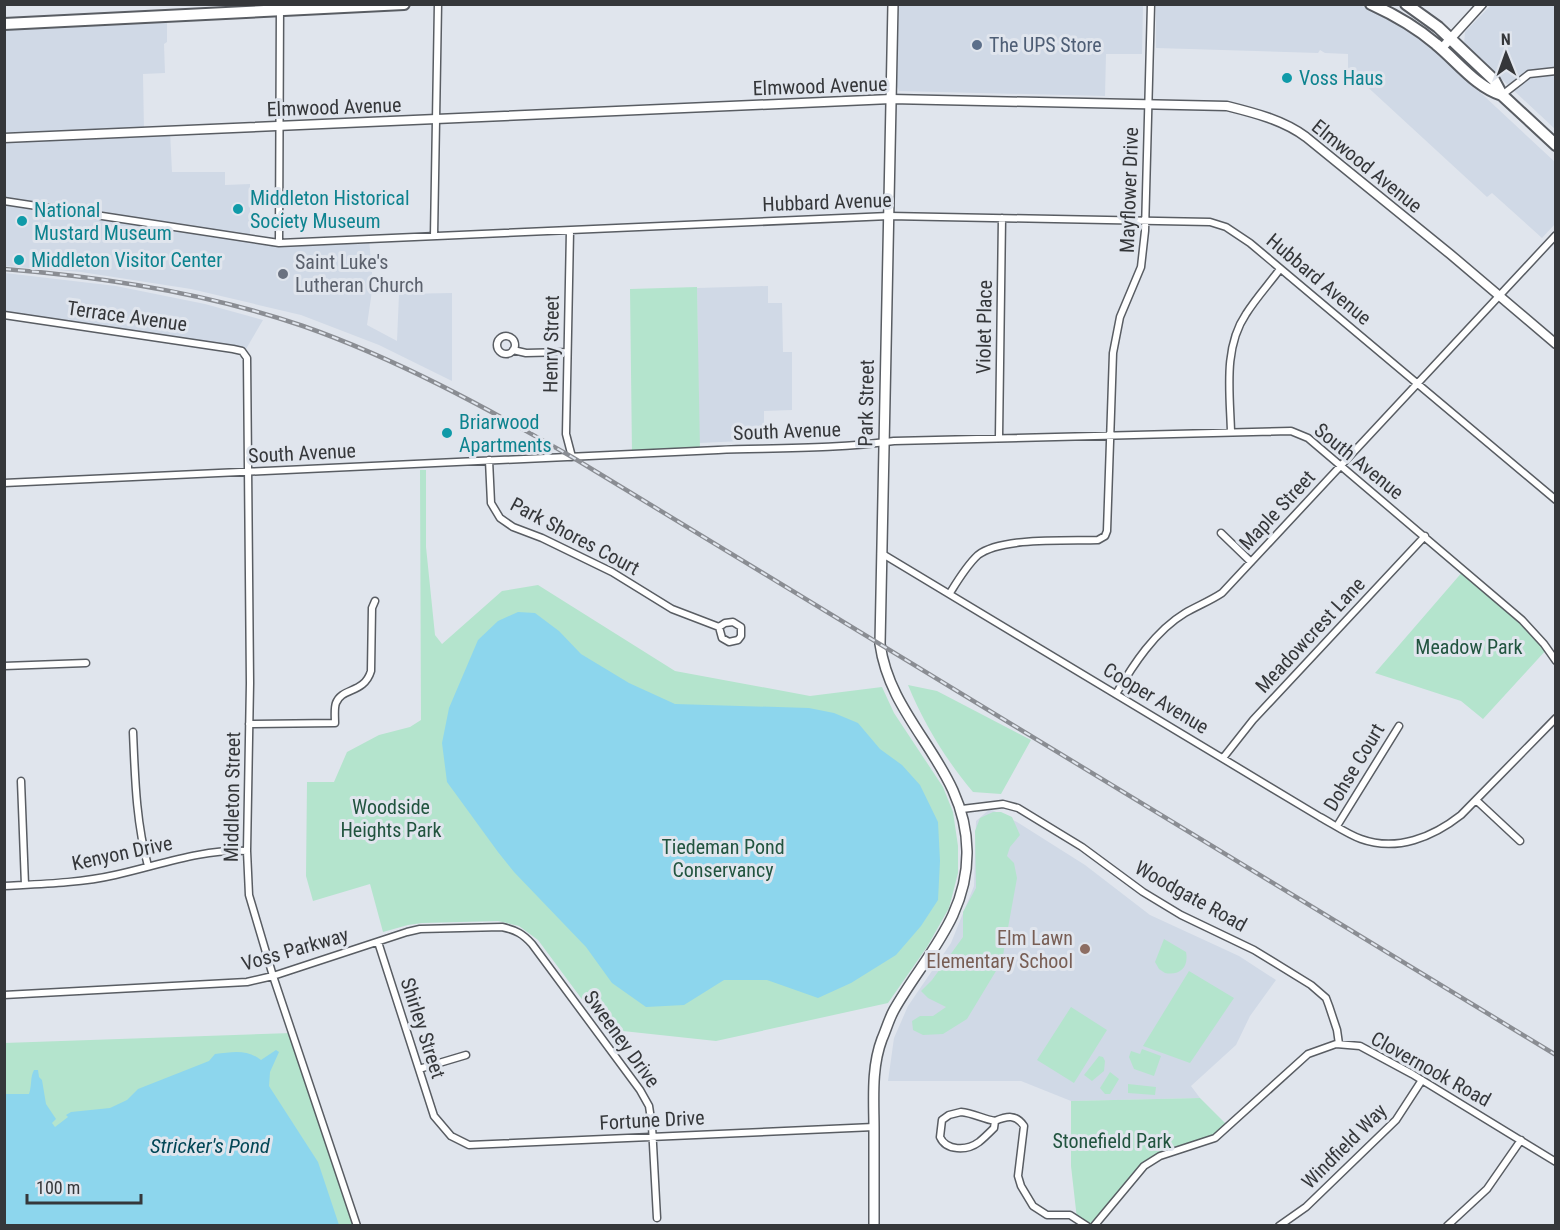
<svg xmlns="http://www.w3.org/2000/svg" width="1560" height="1230" font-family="'Roboto Condensed',sans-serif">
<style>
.built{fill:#d0d9e6}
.green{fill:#b4e4cd}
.water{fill:#8dd6ed}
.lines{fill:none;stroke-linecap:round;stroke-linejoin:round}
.minor-casing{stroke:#595d63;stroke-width:9}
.tertiary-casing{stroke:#595d63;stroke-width:11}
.secondary-casing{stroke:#595d63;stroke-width:12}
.primary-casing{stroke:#595d63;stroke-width:14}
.minor{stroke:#fff;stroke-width:6}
.tertiary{stroke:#fff;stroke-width:8}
.secondary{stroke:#fff;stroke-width:9}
.primary{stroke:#fff;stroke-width:10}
.rail-casing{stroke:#8a8d93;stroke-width:4.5}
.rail{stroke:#e0e5ed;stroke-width:2;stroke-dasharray:7;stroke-linecap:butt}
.service-dot{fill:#5c6f8a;stroke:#e0e5ed;stroke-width:2}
.culture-dot{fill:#0f9aa8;stroke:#e0e5ed;stroke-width:2}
.worship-dot{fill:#6b7280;stroke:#e0e5ed;stroke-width:2}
.education-dot{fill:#8d6e63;stroke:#e0e5ed;stroke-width:2}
.labels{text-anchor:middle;stroke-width:6;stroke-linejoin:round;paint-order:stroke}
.service-label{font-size:20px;fill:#4e5e75;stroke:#e0e5ed;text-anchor:start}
.culture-label{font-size:20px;fill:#0d838f;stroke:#e0e5ed;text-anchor:start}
.street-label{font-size:20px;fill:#35373a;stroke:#e0e5ed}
.worship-label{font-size:20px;fill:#5b616d;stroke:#e0e5ed;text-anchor:start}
.park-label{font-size:20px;fill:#21543f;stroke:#e0e5ed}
.education-label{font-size:20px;fill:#785e54;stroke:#e0e5ed;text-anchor:end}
.water-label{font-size:21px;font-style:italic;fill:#014656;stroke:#e0e5ed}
</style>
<rect width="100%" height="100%" fill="#e0e5ed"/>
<path class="built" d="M1357 4 1394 19 1424 40 1555 162V224L1542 238 1492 193 1487 197 1348 69V54L1325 53 1320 50 1318 53 1156 48V5Z
M899 5H1143L1142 54H1106L1105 96 899 91 897 86Z
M1491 5H1555V129L1464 44 1465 32Z
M167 16V42L164 44 165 73 143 74 144 131H170L172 172H225V185L250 184V239L265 242 369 239 373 284 367 325 397 341 399 294 452 293V381L379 345 301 315 191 289 81 272 5 266V24Z
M5 273 116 286 205 304 263 320 243 354 5 315Z
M768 286V303H782L783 352H792V410L764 411V440L699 443 697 288Z
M990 809 1017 822 1085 865 1150 915 1239 956 1276 980 1250 1016 1236 1045 1191 1086 1200 1098 1071 1101 1021 1081H888L894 1038 908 1006 951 943 974 886 976 821Z"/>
<path class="green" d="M697 287 700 451 632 454 630 289Z
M420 470H426V547L435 635 442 644 502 591 538 585 675 671 810 696 882 687 894 713 943 787 953 812 958 846V873L949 908 927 947 888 1003 716 1041 604 1029 538 940 519 926 498 921 422 923 408 925 383 932 370 884 313 901 306 876 307 782H334L347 752 379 735 410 727 421 720Z
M1464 570 1522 620 1547 649 1483 719 1461 701 1375 673Z
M908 685 937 691 1031 740 1001 794 973 792C946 760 924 724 908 685Z
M993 812H1001L1012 817 1020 835 1010 847 1007 856 1014 863 1017 878 1002 961 967 1019 943 1034 923 1035 913 1030 912 1021 920 1016H933L946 1007 928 998 921 991 932 980 963 937V912L976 888 975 831 980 818Z
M1164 939 1186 952C1189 967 1180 976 1165 973L1159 969 1155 962Z
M1189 971 1234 998 1190 1063 1143 1046Z
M1071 1007 1107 1030 1074 1083 1037 1060Z
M292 1033 357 1225H5L4 1043Z
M1142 1049 1161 1056 1154 1076 1134 1069 1129 1057 1131 1051 1140 1054Z
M1099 1056 1103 1057 1105 1061 1104 1071 1092 1081 1084 1075Z
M1110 1072 1119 1079 1110 1094H1105L1100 1088Z
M1128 1084 1156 1087 1155 1095 1128 1093Z
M1200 1098 1228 1126 1223 1132 1172 1152 1144 1166 1094 1225H1087L1077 1219 1071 1166V1101Z"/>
<path class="water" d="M518 612 535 613 559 631 581 654 629 683 675 704 809 708 834 713 858 723 880 749 902 765 920 785 938 822 940 861 938 900 921 926 896 955 851 983 818 998 767 980H724L684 1005 646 1007 612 983 586 947 514 872 498 852 447 782 442 743 449 708 478 640 498 621Z
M276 1050 279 1052 270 1072 269 1086 318 1162 339 1225H5V1094H29C32 1086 30 1077 34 1070H38L39 1077 42 1080 46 1104 56 1119 52 1123 55 1127 68 1117 66 1115 71 1112 110 1108 127 1100 138 1089 209 1061 215 1054C233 1052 247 1049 261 1060Z"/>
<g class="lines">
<defs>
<path id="minor" d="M1502 95 1529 74 1556 71
M4 201 279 243 889 216 1210 222 1226 227 1250 243 1556 500
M570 231 566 434 572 457
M434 236 438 4
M279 243 280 4
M4 315 233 349 242 351 247 358 250 683 247 851 249 895 273 976 357 1226
M497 345a9 9 0 1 1 18 0a9 9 0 1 1-18 0Z
M513 350 526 353 566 352
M1231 432C1230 393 1223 348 1246 314 1256 298 1269 284 1280 269
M999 437 1002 218
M489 460 491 503 500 518 513 527 542 538 612 572 672 609 719 627
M4 483 718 450C776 448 836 449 894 441L1291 431 1308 438 1522 620 1544 644 1556 661
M1221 533 1251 562
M881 553 1320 817C1333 824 1347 834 1361 839 1397 852 1433 837 1461 815L1556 718
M950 593C958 580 967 565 978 555 1001 537 1068 541 1098 540L1105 536 1107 531 1113 353 1120 317 1141 267 1145 231 1151 4
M733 622 741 627V636L738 640 729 642 722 638 719 627 725 623Z
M4 666 86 663
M1116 694C1133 665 1155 631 1185 613 1197 606 1210 601 1222 593L1556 235
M249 724 335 723C335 717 334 708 336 703 342 687 364 694 371 671L372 608 375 601
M133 732C135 778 136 822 148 866
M1223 758 1253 720 1425 536
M21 781 25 885
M1476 800 1520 841
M962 809 1003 804 1018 808 1082 847 1143 892 1181 915 1254 950 1311 985 1326 998 1329 1006 1337 1030 1339 1044
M1337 826 1399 726
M4 886C41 884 80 883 115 875 160 865 201 849 247 851
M378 942 434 1116 451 1136 469 1145 874 1127
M4 995 247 982 273 976 407 932 420 929 502 927C516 930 523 934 532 944L640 1090 649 1106 652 1126 657 1218
M419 1069 466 1055
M961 1112C973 1113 983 1119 995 1121L994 1128C989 1133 984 1138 979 1142 967 1151 946 1151 940 1137L942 1120 949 1115Z
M995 1121C1007 1116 1016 1114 1024 1126L1018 1176 1021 1186 1033 1206 1047 1215H1070L1087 1226
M1094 1226 1144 1166 1160 1156 1215 1138 1308 1054 1336 1044 1360 1046 1412 1074 1556 1162
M1279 1226 1306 1207 1396 1120 1422 1080
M1447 1226 1487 1189 1521 1140"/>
<path id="tertiary" d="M1442 48 1482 4
M4 138 891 99 1227 106C1255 113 1283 120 1306 137L1450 254 1556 344"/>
<path id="secondary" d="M874 1226C874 1194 874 1162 874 1130 874 1100 871 1068 882 1039 886 1030 889 1019 894 1010 924 957 968 917 967 851 966 766 891 724 880 644L893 4"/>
<path id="primary" d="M1371 4C1395 15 1416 27 1436 44 1457 61 1476 87 1502 95
M1406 4 1438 27 1494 80 1502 95 1556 145
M4 24 404 4"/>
</defs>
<use href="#minor" class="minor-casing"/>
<use href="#tertiary" class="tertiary-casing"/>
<use href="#secondary" class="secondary-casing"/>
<use href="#primary" class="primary-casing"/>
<use href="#minor" class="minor"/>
<use href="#tertiary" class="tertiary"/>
<use href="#secondary" class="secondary"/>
<use href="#primary" class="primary"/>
<defs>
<path id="rail" d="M4 269C106 277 206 293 303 326 397 359 485 407 572 457L1556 1055"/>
</defs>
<use href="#rail" class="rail-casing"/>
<use href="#rail" class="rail"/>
</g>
<circle class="service-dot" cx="977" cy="45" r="6"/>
<g class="culture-dot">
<circle cx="1287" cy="78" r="6"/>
<circle cx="238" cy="209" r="6"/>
<circle cx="22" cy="221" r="6"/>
<circle cx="19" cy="260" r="6"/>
<circle cx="447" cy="433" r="6"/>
</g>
<circle class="worship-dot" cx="283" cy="274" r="6"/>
<circle class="education-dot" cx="1085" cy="949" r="6"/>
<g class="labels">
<g class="service-label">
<text x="989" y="52">The UPS Store</text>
</g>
<g class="culture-label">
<text x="1299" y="85">Voss Haus</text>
<text x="250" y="205">Middleton Historical<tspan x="250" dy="23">Society Museum</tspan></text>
<text x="34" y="217">National<tspan x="34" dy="23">Mustard Museum</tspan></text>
<text x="31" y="267">Middleton Visitor Center</text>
<text x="459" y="429">Briarwood<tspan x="459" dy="23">Apartments</tspan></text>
</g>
<g class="street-label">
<text transform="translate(820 86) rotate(-2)" y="7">Elmwood Avenue</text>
<text transform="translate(334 107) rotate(-2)" y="7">Elmwood Avenue</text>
<text transform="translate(1367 166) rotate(39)" y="7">Elmwood Avenue</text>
<text transform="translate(1129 190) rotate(-88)" y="7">Mayflower Drive</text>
<text transform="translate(827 202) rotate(-2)" y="7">Hubbard Avenue</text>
<text transform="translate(1319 279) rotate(40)" y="7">Hubbard Avenue</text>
<text transform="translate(127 316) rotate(8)" y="7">Terrace Avenue</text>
<text transform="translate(984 327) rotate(-89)" y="7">Violet Place</text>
<text transform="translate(551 344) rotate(-89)" y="7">Henry Street</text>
<text transform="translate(866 403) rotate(-89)" y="7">Park Street</text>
<text transform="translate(787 431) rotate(-2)" y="7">South Avenue</text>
<text transform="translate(302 453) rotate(-3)" y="7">South Avenue</text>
<text transform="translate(1359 461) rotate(39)" y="7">South Avenue</text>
<text transform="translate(1277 510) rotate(-47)" y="7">Maple Street</text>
<text transform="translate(575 536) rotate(28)" y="7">Park Shores Court</text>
<text transform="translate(1310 635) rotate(-47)" y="7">Meadowcrest Lane</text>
<text transform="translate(1156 698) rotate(31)" y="7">Cooper Avenue</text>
<text transform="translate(1354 767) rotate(-59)" y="7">Dohse Court</text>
<text transform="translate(232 797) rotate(-89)" y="7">Middleton Street</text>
<text transform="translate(122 853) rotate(-12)" y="7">Kenyon Drive</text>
<text transform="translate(1191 896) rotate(29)" y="7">Woodgate Road</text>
<text transform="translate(295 949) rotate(-16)" y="7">Voss Parkway</text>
<text transform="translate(423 1028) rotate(72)" y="7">Shirley Street</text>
<text transform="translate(622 1039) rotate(54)" y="7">Sweeney Drive</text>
<text transform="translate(1431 1069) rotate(29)" y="7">Clovernook Road</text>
<text transform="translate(652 1120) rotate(-3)" y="7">Fortune Drive</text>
<text transform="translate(1344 1146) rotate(-45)" y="7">Windfield Way</text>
</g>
<g class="worship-label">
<text x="295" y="269">Saint Luke's<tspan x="295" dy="23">Lutheran Church</tspan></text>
</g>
<g class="park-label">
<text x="1469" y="654">Meadow Park</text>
<text x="391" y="814">Woodside<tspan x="391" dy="23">Heights Park</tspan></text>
<text x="723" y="854">Tiedeman Pond<tspan x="723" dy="23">Conservancy</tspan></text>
<text x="1112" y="1148">Stonefield Park</text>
</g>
<g class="education-label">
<text x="1073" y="945">Elm Lawn<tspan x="1073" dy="23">Elementary School</tspan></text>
</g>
<g class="water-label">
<text x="210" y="1153">Stricker's Pond</text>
</g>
</g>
<rect width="1560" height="1230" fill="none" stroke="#35373a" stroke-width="12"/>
<g transform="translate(1506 54) rotate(359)" stroke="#e0e5ed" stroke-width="4.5" paint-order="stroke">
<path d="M0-4.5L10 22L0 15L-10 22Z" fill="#35373a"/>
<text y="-9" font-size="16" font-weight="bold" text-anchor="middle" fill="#35373a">N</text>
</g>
<path d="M27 1194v9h114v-9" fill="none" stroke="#35373a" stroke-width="3"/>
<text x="36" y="1194" font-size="18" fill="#35373a" stroke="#e0e5ed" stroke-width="4.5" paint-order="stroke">100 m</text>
</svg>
